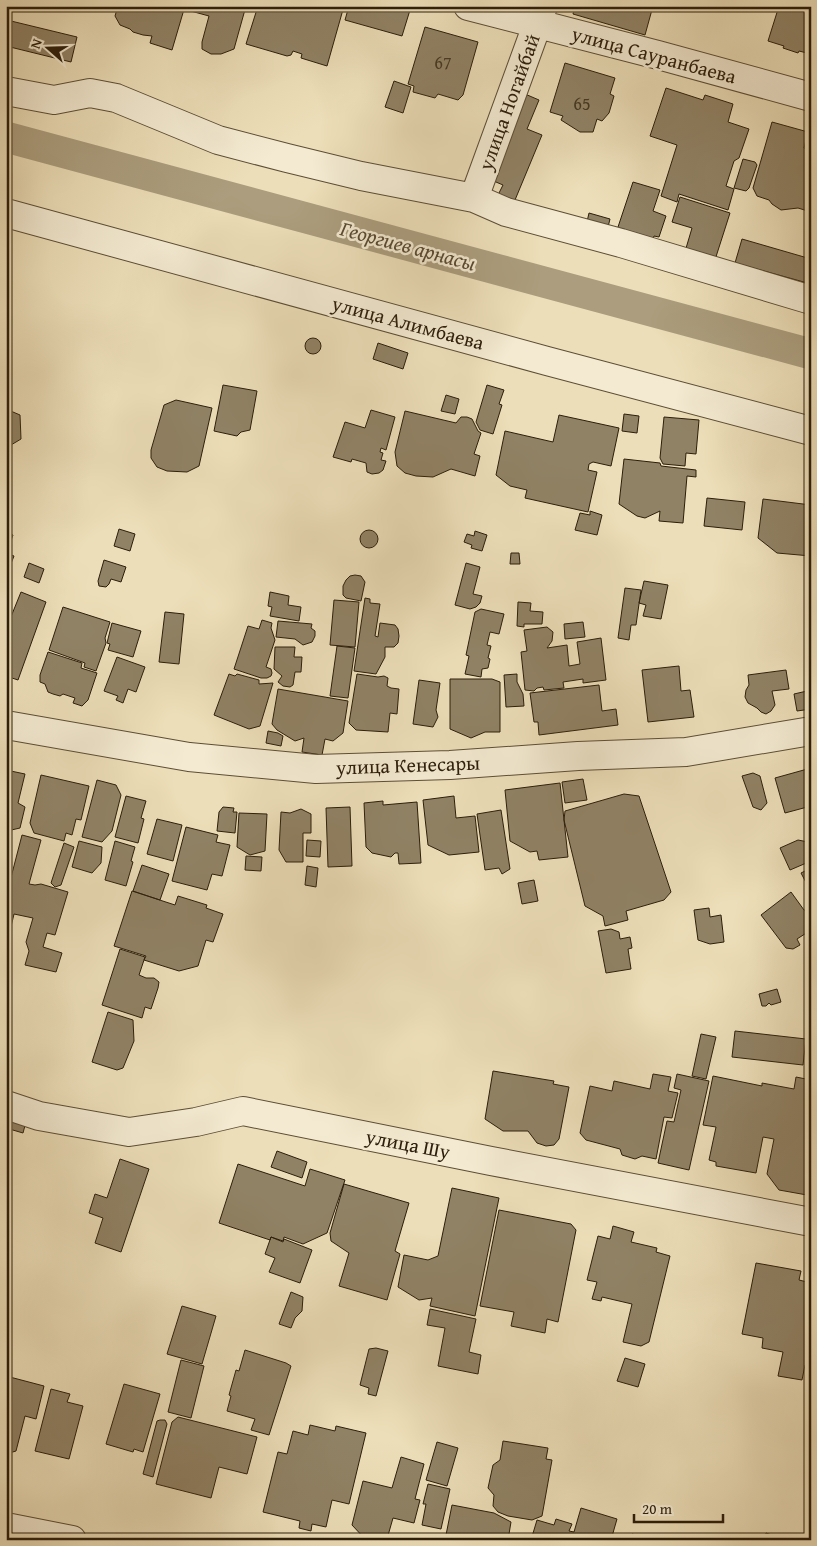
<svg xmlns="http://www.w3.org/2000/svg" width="817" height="1546" font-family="'Gentium Book Plus',serif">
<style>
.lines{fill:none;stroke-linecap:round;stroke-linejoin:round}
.canal{stroke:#ab9d7d;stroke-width:31}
.building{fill:#908265;stroke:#2c1e0b}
.minor-casing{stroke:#5c4e36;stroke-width:30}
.minor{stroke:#f3ead1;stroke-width:28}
.labels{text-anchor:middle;stroke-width:5;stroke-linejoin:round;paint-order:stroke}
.number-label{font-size:18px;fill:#453722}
.street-label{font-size:20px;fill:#2c1e0b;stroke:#f3ead1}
.water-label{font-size:21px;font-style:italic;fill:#584a33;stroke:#f3ead1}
</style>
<rect width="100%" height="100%" fill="#ecdeb8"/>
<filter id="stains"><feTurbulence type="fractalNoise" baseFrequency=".004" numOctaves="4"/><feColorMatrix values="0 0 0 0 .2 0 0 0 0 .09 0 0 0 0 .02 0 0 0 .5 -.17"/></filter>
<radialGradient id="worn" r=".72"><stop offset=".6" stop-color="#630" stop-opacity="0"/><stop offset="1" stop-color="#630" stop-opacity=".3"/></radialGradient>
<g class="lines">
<path class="canal" d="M6 137 811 354"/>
</g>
<path class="building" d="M118 6H185L172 50 150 43 152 36 143 35 133 32 130 29 120 25 115 16Z
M188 6H246L234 49 221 54H211L202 49V42L209 16 187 10Z
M258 6H344L327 66 301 58 302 54 293 51 291 55 287 56 246 44Z
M349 6H396L410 10 402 36 345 20Z
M575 6H653L645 35 573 14Z
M779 6H801L800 8 811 11 808 18H811V41L807 53 799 51 798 53 783 48 784 46 768 41Z
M11 21 77 37 71 62 6 46Z
M425 27 478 42 463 95 458 100 438 94 435 98 413 92 414 86 408 84Z
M565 63 615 78 610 94 614 96 609 113 602 121 597 119 593 132H580L561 120 563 116 550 112Z
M394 81 411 87 403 113 385 107Z
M666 88 703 100 705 95 733 104 728 122 749 129 739 158 734 161 726 186 734 189 728 210 679 194 677 202 661 196 677 145 650 136Z
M525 94 539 100 527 129 542 135 515 200 511 203 498 195 503 185 489 179Z
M772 122 808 132 804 148 811 150V212L798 208 781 210 772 204 769 200 757 196 753 188Z
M743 159 755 162 757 165 749 188 746 191 734 188Z
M633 182 660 190 653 211 666 216 659 237 654 236 651 245 616 233Z
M680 197 730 213 714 263 684 255 692 228 672 222Z
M589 213 610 219 607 231 586 226Z
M742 239 811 259V284L735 263Z
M305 346a8 8 0 1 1 16 0a8 8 0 1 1-16 0Z
M378 343 408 353 403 369 373 359Z
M223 385 257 391 250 430 241 432 237 436 214 431Z
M487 385 504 390 499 404 502 405 493 434 480 430 476 422Z
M446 395 459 399 455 414 441 411Z
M176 400 212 408 199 466 187 472 167 471 157 467 151 458V450L164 405Z
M6 409 20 415 21 439 11 445 6 443Z
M371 410 395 417 386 450 381 448 380 452 383 453 381 460 386 461 383 470 379 473 372 474 367 472 366 463 352 459 351 462 333 457 345 422 365 428Z
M405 411 456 423 461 417H467L472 419 478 431 481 433 474 454 480 456 475 476 451 469 433 477 416 476 405 473 397 466 395 452Z
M624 414 639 416 637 433 622 431Z
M559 415 619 428 611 466 593 462 589 464 588 470 597 472 588 512 525 498 527 490 510 486 496 475 505 431 553 442Z
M664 417 699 420 696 454 686 453 685 466 663 464 660 458Z
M624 459 660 463 661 466 696 470V477L687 476 683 523 659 521 660 511 645 518 637 516 619 504Z
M707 498 745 502 742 530 704 526Z
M763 499 811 505V556L777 553 758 538Z
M590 511 602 515 597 535 575 530 580 513 590 515Z
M119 529 135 534 130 551 114 546Z
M360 539a9 9 0 1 1 18 0a9 9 0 1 1-18 0Z
M475 531 487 535 482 551 471 548 472 545 464 542 467 534 474 536Z
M6 532 13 535 8 549 6 548Z
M6 553 14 556 6 576Z
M511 553H519L520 564H510Z
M104 560 126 567 121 582 111 579 109 584 106 587 99 586 98 581Z
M29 563 44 569 39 583 24 577Z
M466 563 480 567 473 594 482 596 480 603 476 607 470 609 455 605Z
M355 575 361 576 365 582 361 601 346 598 343 595V586L346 580 350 576Z
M644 581 668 585 661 619 643 616 646 605 639 603Z
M625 588 641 590 636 625H631L629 640 618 638Z
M21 592 46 602 18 680 6 676V629Z
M270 592 289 596 288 605 301 607 299 621 270 616 272 607 268 606Z
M365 598 370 599V603L380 604 375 636 378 637 380 623 395 625 398 629 399 636 398 643 394 647H385V657L376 674 354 671Z
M334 600 359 602 355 647 330 645Z
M518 602 531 603 530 611 543 612 542 624H524V627L517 626Z
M63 607 110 622 105 638 106 643 96 671 84 667 85 663 49 650Z
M481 609 504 614 499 634 490 632 487 645 491 646 488 658 490 659 488 668 482 669 481 677 465 674 469 656 466 655 475 612Z
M165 612 184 614 179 664 159 662Z
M262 620 272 623 271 628 275 640 266 667 271 669 272 673 271 676 267 678H261L234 669 248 626 259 629Z
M278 621 312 624 311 628 315 631V636L312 642 303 645 295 639 276 637Z
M583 622 585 637 565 639 564 624Z
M112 623 141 631 133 657 108 650 110 644 107 643Z
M547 627 553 632 552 641 547 648 567 645 569 666 580 664 577 642 601 638 606 680 583 683V679L563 682 564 688 544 690 543 687 537 688 534 691 525 690 521 652 527 651 524 630Z
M337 646 355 648 348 698 330 696Z
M275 647H295L294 657H302L301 672H295L293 685 290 687 283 686 278 682 282 676 274 669Z
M48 652 82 663 81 668 97 673 88 700 82 706 73 703 75 698 63 694 60 696 53 694 48 692 45 684 40 682V675Z
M117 657 145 667 136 692 128 689 123 703 116 700 118 696 104 691Z
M679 666 681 691 690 690 694 717 648 722 642 670Z
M786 670 789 689 772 691 775 705 771 711 766 714 761 712 757 708 748 703 745 697 746 690 749 685 748 675Z
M229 674 235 676 237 674 259 680V684L273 683 260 726 249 729 214 715Z
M357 674 378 677 384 676 388 678 387 686 391 688 399 689 397 714 390 713 388 732 356 730 349 723Z
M517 674V682L523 694 524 706 506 707 504 675Z
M450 679H492L500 682V732H485L471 738 450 729Z
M419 680 440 683 436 710 438 717 433 727 413 724Z
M811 683V709L797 711 794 694 807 691 806 684Z
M599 685 602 711 616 709 618 725 539 735 538 722H534L530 693Z
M278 689 348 701 343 733 333 741 325 739 322 755 302 752 304 738 295 741 277 730 272 724Z
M268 731 278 733 283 736 281 746 266 743Z
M811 768V806L785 813 775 778Z
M6 770 25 774 18 803 25 807 20 828 7 831Z
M753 773 760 776 767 803 761 810 753 807 742 776Z
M41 775 89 786 81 820 76 819 72 835 66 833 64 841 34 833 30 823Z
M583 779 587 800 565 803 562 782Z
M97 780 116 785 121 795 112 831 102 842 82 837Z
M560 783 568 857 539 860 537 851 530 852 510 841 505 790Z
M624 794 639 796 671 892 664 900 626 911 628 920 605 926 603 916 585 906 564 820 565 811Z
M126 796 146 801 141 818 144 819 138 843 115 837Z
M454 796 456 818 475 816 479 852 449 855 428 845 423 800Z
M383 801V805L417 802 421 863 399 864 398 853H395L391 857 372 853 366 847 364 803Z
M223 807 234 808 233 812H237L235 833 217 831 219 812Z
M350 807 352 866 328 867 326 808Z
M301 809 311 814V833H303V862H286L279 850 281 812 290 813Z
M501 810 510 869 502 874 499 868 485 870 477 814Z
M239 813 267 814 265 851 250 855 237 847Z
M157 819 182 825 173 861 147 854Z
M186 827 218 835 216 842 230 845 222 876 212 874 207 890 172 881Z
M22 835 41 840 29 884 35 885 41 884 68 892 55 935 47 933 43 947 62 953 56 972 25 965 29 951 26 942 33 918 14 914 10 931 6 930V888L8 889Z
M307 840 321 841 320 857 306 856Z
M798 840 808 842 811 849V861L790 870 780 848Z
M79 841 102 847 101 863 92 873 72 867Z
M115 841 135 847 131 861 133 862 126 886 105 880Z
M64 843 74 847 61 885 55 887 51 883Z
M246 856 262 857 261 871 245 870Z
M142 865 169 874 160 900 133 891Z
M307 866 318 868 316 887 305 885Z
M811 868V892L801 873Z
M534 880 538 901 522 904 518 883Z
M132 891 175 905 178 896 207 905 206 908 223 914 213 942 206 940 198 966 179 971 144 960 146 956 114 946Z
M791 892 804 910 811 912V930L797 939 800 945 793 949 786 948 761 915Z
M709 908 710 917 721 915 724 942 710 944 698 940 694 910Z
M611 929 619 932 620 939 630 937 632 948 628 949 631 969 606 973 598 931Z
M120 949 145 957 139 975 146 978H154L159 982 158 988 151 1009 145 1007 142 1018 102 1005Z
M777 989 781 1002 771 1005 769 1003 766 1006H762L759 994Z
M108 1012 133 1020 134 1041 123 1068 117 1070 92 1062Z
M735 1031 806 1039 803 1065 732 1057Z
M701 1034 716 1037 706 1079 692 1076Z
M493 1071 554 1081 553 1084 569 1087 559 1139 554 1145 546 1146 537 1143 528 1131H503L485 1119Z
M653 1074 671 1077 668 1091 678 1093 672 1118 664 1117 656 1159 642 1156 635 1159 622 1155 620 1149 586 1140 580 1133 590 1086 612 1091 614 1081 650 1089Z
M677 1074 709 1081 689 1170 658 1163 667 1121 674 1122 681 1090 674 1088Z
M713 1076 762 1086V1083L794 1089 796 1077 811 1080V1173L807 1195 779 1190 767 1174 774 1139 763 1137 756 1173 716 1166V1162L709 1160 716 1127 703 1125Z
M6 1111 27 1118 23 1133 6 1128Z
M277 1151 307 1162 302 1178 271 1167Z
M120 1159 149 1169 121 1252 95 1243 103 1218 89 1213 95 1194 107 1198Z
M238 1164 305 1186 310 1169 345 1180 327 1233 303 1244 284 1237 283 1241 271 1237 270 1240 219 1223Z
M344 1184 409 1203 395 1251 400 1254 387 1300 339 1286 349 1253 331 1241 330 1233Z
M452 1188 499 1198 475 1316 430 1306 432 1298 419 1300 398 1287 404 1255 428 1260 438 1256Z
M499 1210 571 1224 576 1230 558 1322 547 1319 545 1333 511 1326 514 1312 480 1306Z
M613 1226 634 1232 631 1242 657 1248 656 1252 670 1256 649 1342 641 1346 623 1342 632 1304 602 1297 601 1301 592 1299 597 1282 587 1280 598 1236 610 1239Z
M271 1237 283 1242 284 1239 312 1250 300 1283 269 1272 275 1258 265 1254Z
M756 1263 801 1271 799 1280 811 1283V1366L805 1365 802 1380 778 1376 783 1352 762 1348 763 1338 742 1334Z
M291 1292 303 1297 302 1311 295 1318 291 1328 279 1324Z
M182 1306 216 1316 202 1364 167 1354Z
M430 1309 476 1319 469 1352 481 1355 478 1374 438 1366 445 1328 427 1325Z
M376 1348 388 1351 376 1396 368 1394 369 1388 360 1385 369 1349Z
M245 1350 286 1363 291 1366 269 1435 251 1430 255 1419 227 1411 231 1396 229 1395 236 1370 239 1371Z
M625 1358 645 1364 638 1387 617 1381Z
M181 1360 204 1366 191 1418 168 1412Z
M6 1376 44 1386 36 1419 25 1416 16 1451 6 1454Z
M124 1384 160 1394 143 1452 134 1449 133 1452 106 1444Z
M51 1389 70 1394 67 1402 83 1406 69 1459 35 1451Z
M178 1417 257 1437 247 1474 219 1467 211 1498 156 1484 172 1422Z
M160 1420H165L167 1424 153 1477 143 1474 157 1421Z
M310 1425 335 1431 336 1426 366 1433 349 1504 332 1500 326 1527 312 1524 311 1531 299 1528 300 1521 263 1512 278 1452 287 1454 293 1431 308 1435Z
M503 1441 548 1448 546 1459 552 1460 542 1516 532 1520 508 1516 498 1512 493 1506 494 1495 488 1488 493 1465 500 1460Z
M437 1442 458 1448 447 1486 426 1480Z
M401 1457 424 1464 415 1499 420 1500 414 1523 393 1518 387 1539 366 1540 352 1525 363 1481 392 1488Z
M428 1484 450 1489 441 1529 422 1525 426 1504H423Z
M452 1505 494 1513 511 1522 508 1540H445Z
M581 1508 617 1519 611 1540 601 1538 600 1540H531L537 1520 554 1525 556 1519 572 1524 569 1531 574 1532Z
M766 1533 787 1540H764Z
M632 1534 654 1540H630Z"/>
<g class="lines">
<defs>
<path id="minor" d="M468 6 658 55 811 97
M6 91 54 100 90 93 116 98 218 140 287 158 361 176 474 198 506 212 621 243 811 300
M474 198 537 25 543 6
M6 213 547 361 811 431
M6 725 189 757 316 769 450 765 578 756 686 752 811 731
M6 1105 39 1116 129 1132 196 1122 243 1111 491 1161 811 1222
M6 1527 72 1540"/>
</defs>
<use href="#minor" class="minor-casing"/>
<use href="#minor" class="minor"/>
</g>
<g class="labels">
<g class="number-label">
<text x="443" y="69">67</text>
<text x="582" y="110">65</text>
</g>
<g class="street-label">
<text transform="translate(654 55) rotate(15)" y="7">улица Сауранбаева</text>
<text transform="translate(509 102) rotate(-70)" y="7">улица Ногайбай</text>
<text transform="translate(408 323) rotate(15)" y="7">улица Алимбаева</text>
<text transform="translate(408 765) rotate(-2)" y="7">улица Кенесары</text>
<text transform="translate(408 1144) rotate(11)" y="7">улица Шу</text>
</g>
<g class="water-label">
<text transform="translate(408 246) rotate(15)" y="7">Георгиев арнасы</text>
</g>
</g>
<rect width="817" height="1546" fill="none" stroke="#ecdeb8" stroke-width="25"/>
<rect x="8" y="8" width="802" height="1531" fill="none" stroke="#2c1e0b" stroke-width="2.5"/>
<rect x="12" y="12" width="792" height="1521" fill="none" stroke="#2c1e0b"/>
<g transform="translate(48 48) rotate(290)" stroke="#f3ead1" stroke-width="4" paint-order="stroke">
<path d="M0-4L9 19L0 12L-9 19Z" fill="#2c1e0b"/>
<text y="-8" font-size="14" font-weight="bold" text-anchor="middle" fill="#2c1e0b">N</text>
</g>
<path d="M634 1514v8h89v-8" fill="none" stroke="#2c1e0b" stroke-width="2.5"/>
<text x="642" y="1514" font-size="15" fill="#2c1e0b" stroke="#f3ead1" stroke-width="4" paint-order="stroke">20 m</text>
<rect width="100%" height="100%" filter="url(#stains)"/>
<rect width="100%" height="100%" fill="url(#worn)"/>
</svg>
